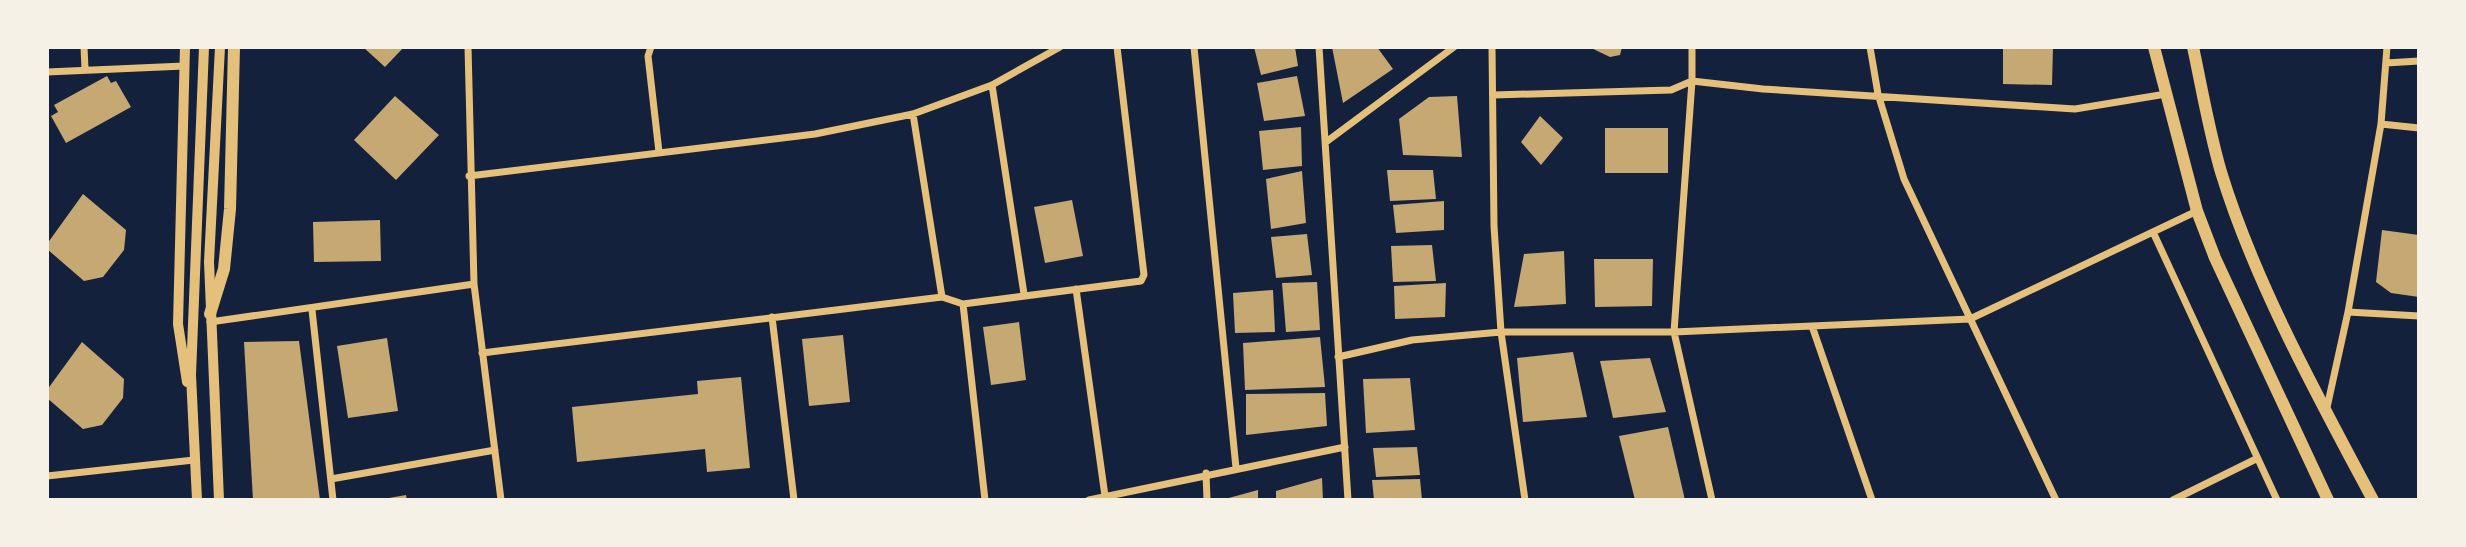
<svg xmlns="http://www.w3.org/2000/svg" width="2466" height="547" font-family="Rubik,sans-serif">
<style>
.building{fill:#c6a872}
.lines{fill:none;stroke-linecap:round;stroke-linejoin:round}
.minor{stroke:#e5c07b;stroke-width:7}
.tertiary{stroke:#e5c07b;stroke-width:10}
.primary{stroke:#e5c07b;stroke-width:12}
</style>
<rect width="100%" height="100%" fill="#14213d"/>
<path class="building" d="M363 47H404L385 67Z
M1254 47H1295L1298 66 1261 75Z
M1332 47H1377L1393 69 1343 103Z
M1589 47H1622L1620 55 1610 57Z
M2003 47H2053L2052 85 2003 84Z
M107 76 111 83 116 81 131 107 66 143 51 116 58 112 54 105Z
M1297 76 1305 116 1264 121 1257 83Z
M395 96 439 135 396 180 354 140Z
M1457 96 1462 157 1403 155 1399 119 1429 97Z
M1540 116 1563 138 1541 165 1521 142Z
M1301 127 1302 166 1263 170 1259 131Z
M1605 128H1668V173H1605Z
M1387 170H1433L1436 199 1390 201Z
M1302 171 1306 223 1271 229 1266 179Z
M83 194 126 230 124 250 103 277 84 281 47 249V244Z
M1072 200 1083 256 1045 263 1034 207Z
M1444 201V230L1396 233 1393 205Z
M380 220 381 261 314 262 313 222Z
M2382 230 2419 235V297L2391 293 2376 282Z
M1307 234 1312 275 1276 278 1271 237Z
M1432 245 1436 281 1393 282 1391 246Z
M1564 251 1566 304 1514 307 1524 254Z
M1594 259H1653L1652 306 1595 307Z
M1317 282 1320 330 1286 332 1282 283Z
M1446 283 1445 317 1395 319 1394 286Z
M1273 290 1275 332 1235 333 1233 293Z
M1019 322 1026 380 991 385 983 327Z
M843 335 850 402 809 406 802 339Z
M1320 337 1325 387 1245 390 1243 343Z
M387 338 398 411 348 418 337 346Z
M299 341 320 500H253L244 342Z
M82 342 124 379 123 398 102 425 83 429 47 398V390Z
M1573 352 1587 417 1523 422 1517 358Z
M1650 358 1666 412 1613 418 1600 361Z
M741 377 750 468 707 472 705 449 577 462 572 407 698 394 697 381Z
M1410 378 1415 430 1366 433 1363 379Z
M1325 393 1327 426 1246 435V394Z
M1668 427 1685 500H1635L1619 436Z
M1417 447 1420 475 1376 477 1373 448Z
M1322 478 1323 500H1276V491Z
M1420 479 1422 500H1374L1372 480Z
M1258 490V500H1225V499Z
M406 495 407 500H390L389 498Z"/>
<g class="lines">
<path class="minor" d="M84 47 85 69
M468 47 474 284 501 500
M651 47 648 56 659 152
M1194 47 1236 468
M1319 47 1348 500
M1492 47 1494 226 1501 332 1525 500
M1692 47V81L1674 332 1712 500
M1870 47 1878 94 1904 179 2056 500
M2386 63 2419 61
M47 72 184 66
M992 85 1024 294
M1493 95 1671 90 1692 81 1763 89 2075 109 2166 94
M913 114 942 297
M2381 124 2419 128
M1326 142 1454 47
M469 176 815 134 913 114 992 85 1060 47
M2153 232 2277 500
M1076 289 1105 496
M963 304 985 500
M312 310 333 500
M2348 312 2419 316
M772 317 794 500
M210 322 474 284
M1812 326 1872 500
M482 353 942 297 963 304 1141 281 1144 275 1117 47
M1338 357 1412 340 1501 332H1674L1970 319 2197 211
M2326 412 2348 312 2381 124 2387 47
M1206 473 1207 500
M47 476 194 460
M331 479 495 450
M1089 500 1345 447
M2173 500 2256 459"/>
<path class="tertiary" d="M185 47 178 324 187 382
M197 500 191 375 204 47
M219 500 209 262 220 47"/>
<path class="primary" d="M2154 47 2197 211 2215 258 2328 500
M2193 47C2202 89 2209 131 2221 172 2255 283 2318 397 2373 500
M210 314 224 269 230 209 234 47"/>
</g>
<rect width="2466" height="547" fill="none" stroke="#f6f1e7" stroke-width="98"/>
</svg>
